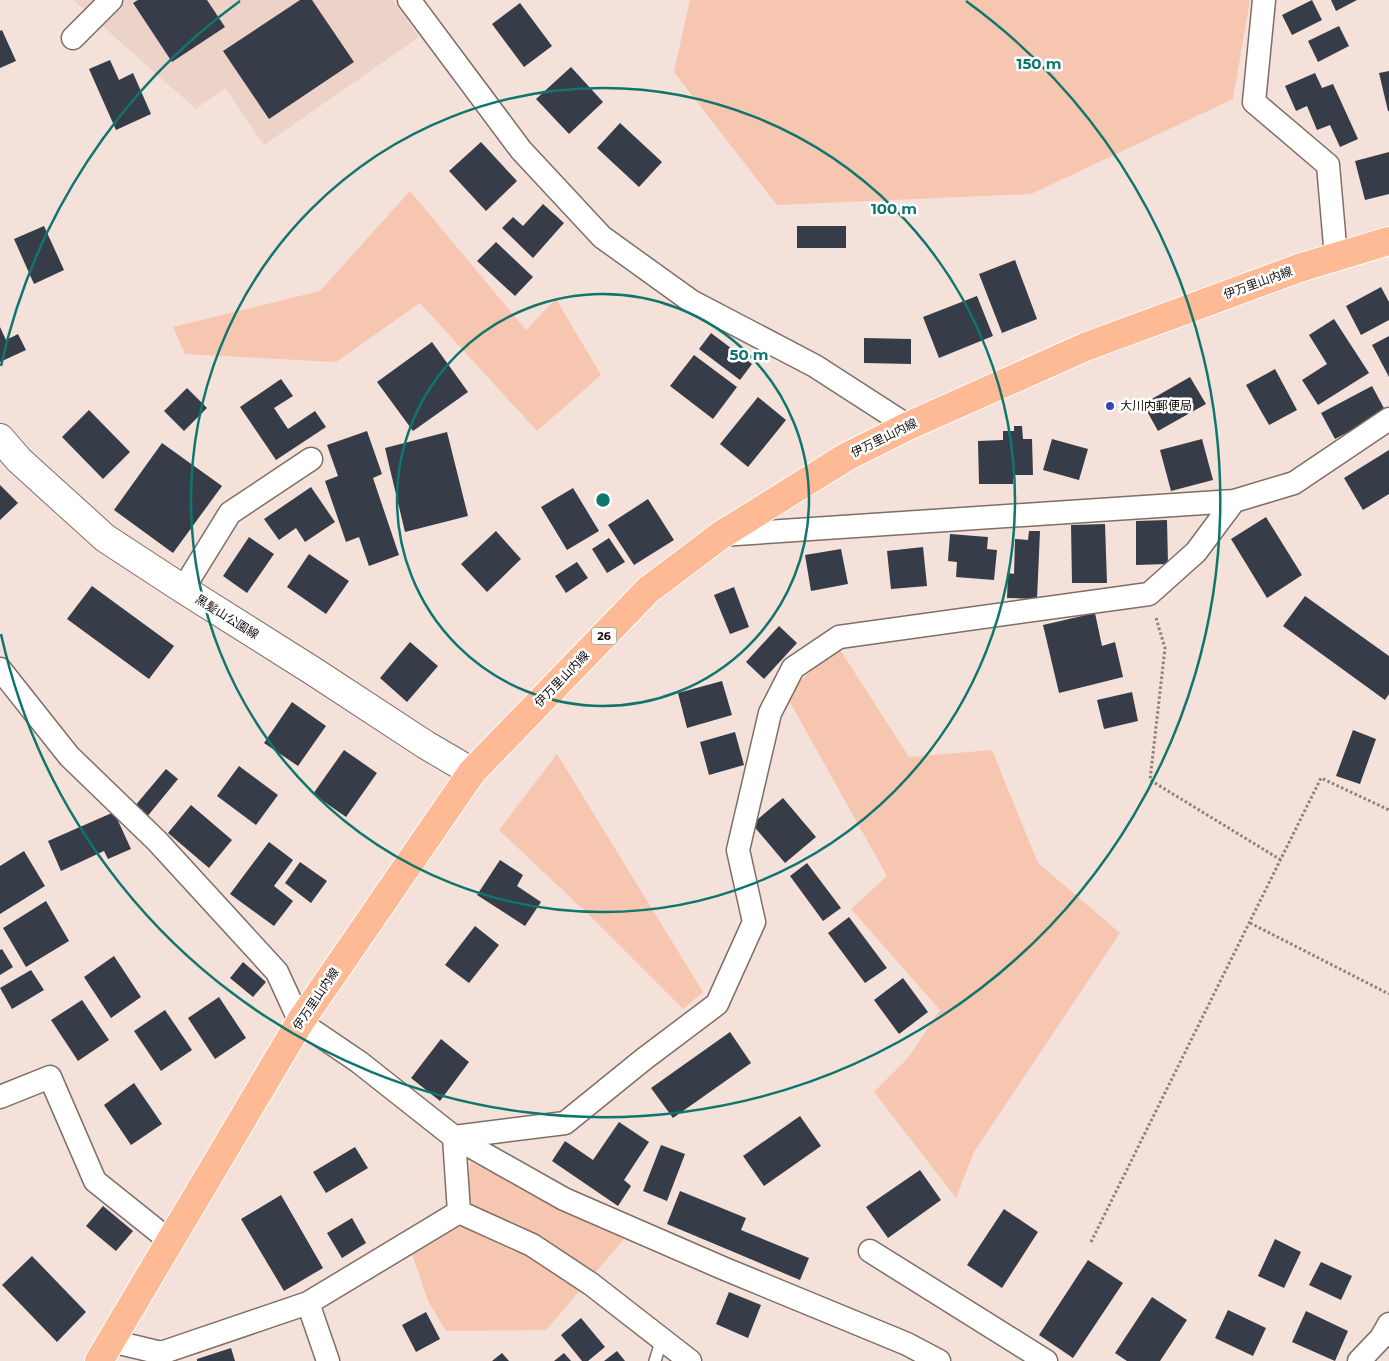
<svg xmlns="http://www.w3.org/2000/svg" width="1389" height="1361" font-family="Montserrat,'Noto Sans JP',sans-serif">
<style>
.built{fill:#edd3c7}
.green{fill:#f7c6b0}
.building{fill:#373c49}
.lines{fill:none;stroke-linecap:round;stroke-linejoin:round}
.lane-casing{stroke:#7e6e66;stroke-width:14}
.street-casing{stroke:#7e6e66;stroke-width:25}
.secondary-casing{stroke:#7e6e66;stroke-width:30}
.primary-casing{stroke:#fff;stroke-width:30}
.path{stroke:#8d807a;stroke-width:3;stroke-dasharray:2.5 2.5;stroke-linecap:butt}
.lane{stroke:#fff;stroke-width:11}
.street{stroke:#fff;stroke-width:22}
.secondary{stroke:#fff;stroke-width:28}
.primary{stroke:#feb995;stroke-width:28}
.ring{fill:none;stroke:#0f766e;stroke-width:2.5}
.poi-dot{fill:#3146b8;stroke:#fff;stroke-width:2}
.labels{text-anchor:middle;stroke-width:5;stroke-linejoin:round;paint-order:stroke}
.shield{fill:#fff;stroke:#5a5654;stroke-width:1}
.shield-label{font-size:11px;font-weight:bold;fill:#130d0a}
.street-label{font-size:12px;fill:#130d0a;stroke:#fff}
.poi-label{font-size:12px;fill:#130d0a;stroke:#fff;text-anchor:start}
.centre{fill:#0f766e;stroke:#fff;stroke-width:2.5}
.ring-label{font-size:15px;text-anchor:middle;font-weight:bold;fill:#0f766e;stroke:#fff;stroke-width:5;stroke-linejoin:round;paint-order:stroke}
</style>
<rect width="100%" height="100%" fill="#f4e1d9"/>
<path class="built" d="M73 0H393L419 37 264 145 225 88 196 109Z"/>
<path class="green" d="M690 0H1250L1233 99 1031 194 777 205 674 72Z
M410 191 526 330 556 299 601 375 537 431 420 303 336 362 185 354 173 327 320 291Z
M837 645 909 757 992 750 1038 863 1120 933 974 1152 956 1198 874 1092 908 1058 940 1010 851 909 887 876 786 695Z
M557 754 703 992 683 1009 590 916 499 830Z
M471 1162 624 1239 546 1330 446 1331 428 1301 411 1251 459 1224Z"/>
<path class="building" d="M138 0H207L225 27 172 62 133 3Z
M300 0H312L354 62 269 119 223 51Z
M1312 0 1322 20 1292 35 1282 15Z
M1331 0H1357L1336 11Z
M520 3 552 46 524 67 492 24Z
M1339 26 1349 46 1318 62 1308 41Z
M2 30 16 61 0 68V31Z
M110 60 119 80 133 73 151 114 116 130 89 69Z
M571 67 603 102 569 134 536 99Z
M1389 71V111H1388L1379 73Z
M1315 73 1322 88 1333 84 1358 139 1340 147 1330 125 1317 130 1307 106 1296 111 1285 86Z
M620 123 662 162 639 187 597 148Z
M481 142 517 181 486 211 449 171Z
M1389 152V194L1365 200 1355 161Z
M543 204 564 223 533 258 502 228 513 217 523 226Z
M44 226 64 270 34 284 14 239Z
M797 226H846V248H797Z
M496 242 533 277 515 296 477 261Z
M1015 260 1037 319 1002 333 979 274Z
M1381 287 1389 302V320L1361 335 1346 306Z
M977 296 993 336 939 358 923 317Z
M1334 319 1369 373 1318 405 1302 380 1327 364 1309 335Z
M0 327 6 340 18 334 26 350 0 362Z
M711 333 752 364 740 380 699 349Z
M1389 336V377L1372 345Z
M864 338 911 339V364L864 363Z
M432 342 468 392 413 431 377 382Z
M694 355 737 387 713 419 670 386Z
M1275 369 1297 410 1269 425 1246 385Z
M1190 377 1206 404 1158 431 1143 404Z
M281 379 293 396 274 408 288 429 315 411 326 427 276 460 240 407Z
M1372 386 1386 412 1335 439 1321 413Z
M187 388 207 408 184 431 164 411Z
M758 397 786 420 748 467 720 444Z
M89 410 130 452 103 479 62 437Z
M1014 426H1022L1023 439H1032L1033 475H1013V484H979L978 441 1003 440V431H1014Z
M367 431 382 474 373 478 399 555 369 566 359 537 346 542 325 481 338 476 327 445Z
M447 432 468 516 405 532 385 448Z
M1052 439 1088 449 1079 480 1043 470Z
M1202 439 1213 480 1171 491 1160 450Z
M162 443 222 486 173 553 114 510Z
M1389 450V494L1363 510 1344 478Z
M0 485 18 503 0 520Z
M311 487 335 522 305 542 296 528 279 540 264 519Z
M573 488 599 531 567 550 541 507Z
M648 499 674 540 634 565 608 525Z
M1266 517 1302 575 1267 598 1231 539Z
M1167 520 1168 564 1136 565V521Z
M1105 524 1107 583H1072L1071 525Z
M496 531 521 559 487 592 461 564Z
M1029 531H1040L1037 599 1007 598 1008 573 1014 574 1015 539 1028 540Z
M950 534 988 537 987 549 997 550 994 580 956 577 957 562 948 561Z
M249 537 274 554 247 593 223 576Z
M609 538 625 562 607 573 592 549Z
M923 547 927 586 891 589 887 551Z
M841 549 848 584 811 591 805 555Z
M309 554 349 581 326 614 287 587Z
M577 562 588 578 566 593 555 576Z
M92 586 174 646 149 679 67 619Z
M734 587 749 627 730 634 714 595Z
M1305 596 1389 656V694L1385 700 1283 626Z
M1095 613 1102 646 1115 642 1123 677 1059 693 1043 625Z
M779 626 797 643 764 679 746 662Z
M410 642 438 666 407 702 380 678Z
M722 681 732 715 687 728 678 693Z
M1132 692 1138 721 1104 729 1097 700Z
M292 702 326 726 298 766 264 743Z
M1353 730 1376 739 1360 784 1336 776Z
M735 732 744 765 709 775 700 742Z
M344 750 377 773 346 817 313 794Z
M239 766 278 795 256 825 217 796Z
M166 769 178 779 146 818 134 807Z
M783 798 816 837 785 863 752 824Z
M191 805 232 840 209 868 168 833Z
M114 812 131 849 108 859 104 851 61 871 48 841Z
M269 842 293 860 274 886 293 901 274 926 230 894Z
M24 851 45 886 0 914V866Z
M500 860 523 875 517 886 541 902 525 926 477 895Z
M300 862 327 881 311 903 285 883Z
M807 863 841 908 823 921 790 876Z
M46 901 69 941 26 967 3 928Z
M849 917 887 968 865 983 828 933Z
M475 926 499 945 469 983 445 965Z
M2 949 13 967 0 975V950Z
M114 956 141 997 111 1018 84 977Z
M243 962 266 982 253 997 230 978Z
M31 970 44 990 12 1009 0 988Z
M903 978 928 1012 899 1034 874 1000Z
M219 997 246 1038 215 1059 188 1018Z
M82 1000 109 1040 78 1061 51 1020Z
M165 1010 192 1050 161 1071 134 1031Z
M730 1032 751 1063 673 1118 651 1088Z
M441 1039 469 1062 440 1101 411 1078Z
M134 1083 162 1124 131 1145 104 1105Z
M800 1116 821 1146 764 1186 743 1156Z
M619 1122 649 1142 624 1180 631 1186 618 1206 552 1161 565 1141 593 1160Z
M661 1145 685 1154 667 1201 643 1191Z
M355 1147 368 1168 326 1193 313 1172Z
M920 1170 941 1200 888 1238 866 1207Z
M680 1191 746 1218 741 1230 809 1258 800 1280 667 1224Z
M281 1195 323 1268 284 1291 241 1219Z
M103 1206 133 1231 116 1251 86 1226Z
M1004 1209 1038 1232 1002 1288 967 1265Z
M352 1218 366 1243 342 1258 327 1233Z
M1275 1239 1301 1252 1284 1288 1258 1276Z
M32 1256 86 1312 57 1342 2 1285Z
M1088 1260 1123 1283 1073 1358 1039 1335Z
M1321 1262 1352 1276 1341 1300 1309 1285Z
M729 1292 761 1305 748 1338 716 1324Z
M1152 1297 1187 1320 1160 1361H1127L1115 1353Z
M1228 1310 1266 1328 1253 1356 1215 1338Z
M1306 1311 1348 1331 1335 1361 1292 1342Z
M426 1312 440 1339 416 1352 402 1325Z
M581 1318 605 1347 588 1361H582L561 1335Z
M231 1348 235 1361H197V1359Z
M617 1351 625 1361H604Z
M502 1353 509 1361H492Z
M564 1353 571 1361H554Z"/>
<g class="lines">
<defs>
<path id="lane" d="M655 1361 662 1339"/>
<path id="street" d="M409 0 521 150 602 237 691 301 815 366 908 426
M1264 0 1254 102 1328 165 1336 257
M73 38 111 0
M721 535 1234 501 1294 483 1389 419
M183 589 230 513 311 459
M0 669 69 756 157 841 277 972 300 1022 359 1062 454 1137 564 1199 725 1269 907 1344 939 1361
M0 1097 50 1077 95 1181 170 1241
M454 1137 565 1123 644 1059 717 1004 754 922 738 850 770 713 793 668 839 637 1149 594 1196 552 1234 501
M454 1137 459 1212 532 1245 591 1284 690 1361
M870 1251 1046 1361
M308 1303 328 1361
M111 1341 161 1353 308 1303 459 1212
M1359 1361 1381 1338 1389 1324"/>
<path id="secondary" d="M0 438 19 460 105 538 183 589 313 671 426 745 472 772"/>
<path id="primary" d="M99 1361 300 1022 472 772 648 590 721 535 846 457 908 426 1085 347 1299 268 1389 241"/>
</defs>
<use href="#lane" class="lane-casing"/>
<use href="#street" class="street-casing"/>
<use href="#secondary" class="secondary-casing"/>
<use href="#primary" class="primary-casing"/>
<path class="path" d="M1156 618 1165 648 1150 780 1281 860
M1250 923 1389 994
M1091 1242 1321 778 1389 810"/>
<use href="#lane" class="lane"/>
<use href="#street" class="street"/>
<use href="#secondary" class="secondary"/>
<use href="#primary" class="primary"/>
</g>
<g class="ring">
<circle cx="603" cy="500" r="206"/>
<circle cx="603" cy="500" r="412"/>
<path d="M1 366A617 617 0 0 1 240 1M966 1A617 617 0 1 1 1 634"/>
</g>
<circle class="poi-dot" cx="1110" cy="406" r="5"/>
<g class="labels">
<rect class="shield" x="591.5" y="627.5" width="25" height="17" rx="4"/>
<g class="shield-label">
<text x="604" y="640">26</text>
</g>
<g class="street-label">
<text transform="translate(1258 283) rotate(-20)" y="4">伊万里山内線</text>
<text transform="translate(884 438) rotate(-26)" y="4">伊万里山内線</text>
<text transform="translate(227 617) rotate(32)" y="4">黒髪山公園線</text>
<text transform="translate(562 679) rotate(-46)" y="4">伊万里山内線</text>
<text transform="translate(316 999) rotate(-56)" y="4">伊万里山内線</text>
</g>
<g class="poi-label">
<text x="1120" y="410">大川内郵便局</text>
</g>
</g>
<circle cx="603" cy="500" r="8" class="centre"/>
<g class="ring-label">
<text x="1039" y="69">150 m</text>
<text x="894" y="214">100 m</text>
<text x="749" y="360">50 m</text>
</g>
</svg>
